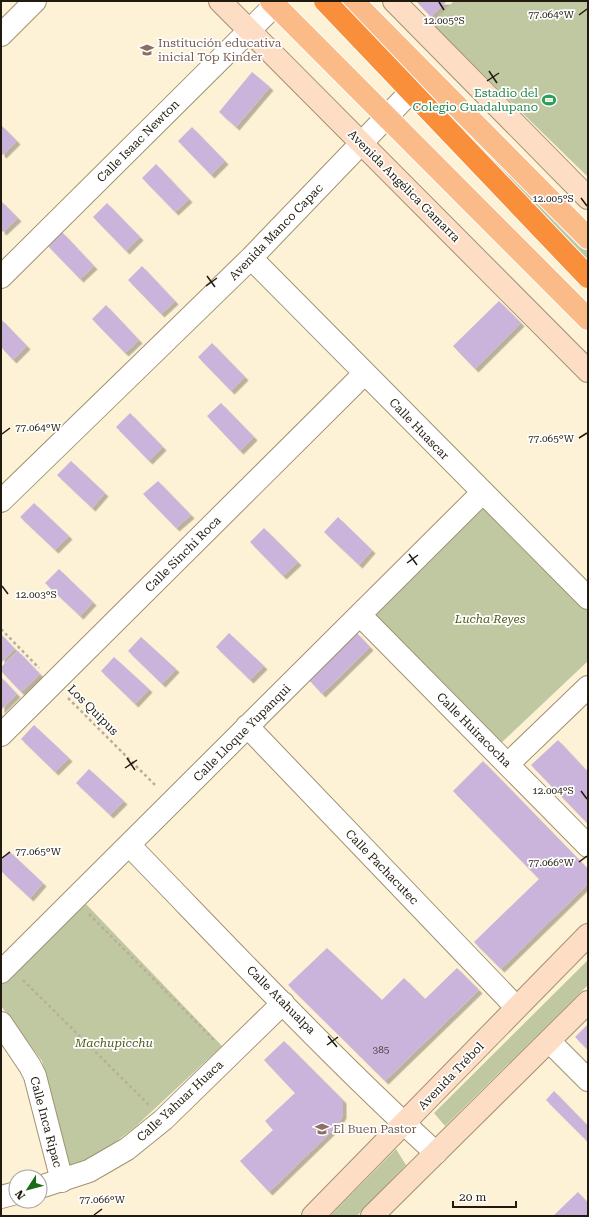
<svg xmlns="http://www.w3.org/2000/svg" width="589" height="1217" font-family="'Roboto Serif',serif">
<style>
.green{fill:#c0c8a2}
.building{fill:#cab4db;filter:url(#shadow)}
.lines{fill:none;stroke-linecap:round;stroke-linejoin:round}
.street-casing{stroke:#a19273;stroke-width:24}
.secondary-casing{stroke:#a19273;stroke-width:24}
.primary-casing{stroke:#fff;stroke-width:24}
.path{stroke:#b9af98;stroke-width:2.5;stroke-dasharray:3 3;stroke-linecap:butt}
.street{stroke:#fff;stroke-width:22}
.secondary{stroke:#fdddc4;stroke-width:22}
.primary{stroke:#fbbb89;stroke-width:22}
.highway-bridge-casing{stroke:#fff;stroke-width:24;stroke-linecap:butt}
.highway-bridge{stroke:#f98e3b;stroke-width:22}
.ticks{fill:none;stroke:#211b0f;stroke-width:1.5}
.labels{text-anchor:middle;stroke-width:3.5;stroke-linejoin:round;paint-order:stroke}
.number-label{font-size:10px;fill:#4b4142}
.education-label{font-size:12px;fill:#785e54;stroke:#fff;text-anchor:start}
.leisure-label{font-size:12px;fill:#27864d;stroke:#fff;text-anchor:end}
.street-label{font-size:12px;fill:#211b0f;stroke:#fff}
.park-label{font-size:12px;font-style:italic;fill:#525b19;stroke:#fff}
.ticks-label{font-size:10px;text-anchor:middle;fill:#211b0f;stroke:#fff;stroke-width:3.5;stroke-linejoin:round;paint-order:stroke}
</style>
<defs>
<filter id="shadow"><feDropShadow dx="3.5" dy="3.5" stdDeviation="0" flood-color="#0004"/></filter>
</defs>
<rect width="100%" height="100%" fill="#fdf1d6"/>
<path class="green" d="M454 1H588V177L431 24Z
M438 97 588 251V268L431 107Z
M485 500 588 604V661L500 744 373 614Z
M86 904 222 1046 135 1127 101 1153 69 1168 42 1061 1 1006V985Z
M588 960V985L445 1126 434 1113Z
M396 1149 406 1165 357 1216H330Z"/>
<path class="building" d="M416 1H447L431 17Z
M252 72 270 87 236 127 219 112Z
M1 125 17 141 3 155 1 153Z
M192 127 225 161 211 175 178 141Z
M156 164 189 199 175 212 142 178Z
M1 201 18 218 3 232 1 230Z
M107 203 140 237 126 251 93 217Z
M62 232 94 266 80 279 47 245Z
M142 266 175 301 161 314 128 280Z
M499 301 521 323 475 369 453 346Z
M106 305 139 340 125 353 92 319Z
M1 319 27 346 13 360 1 347Z
M212 343 245 377 231 391 198 357Z
M221 403 254 437 240 451 207 416Z
M130 413 163 447 149 461 116 427Z
M71 461 105 493 92 508 57 475Z
M158 481 191 515 176 528 143 494Z
M34 503 69 536 55 550 20 517Z
M338 517 372 550 359 565 324 532Z
M264 528 298 562 283 576 250 542Z
M59 569 93 602 80 616 45 583Z
M229 633 264 666 250 680 216 647Z
M357 633 370 647 322 694 309 680Z
M1 634 15 649 1 663Z
M141 637 176 669 162 684 128 651Z
M18 651 40 674 21 692 1 671V667Z
M114 657 149 689 135 704 101 671Z
M1 677 17 694 1 710Z
M34 725 69 758 55 772 21 739Z
M558 740 588 772V824L531 765Z
M483 761 588 869V884L501 969 474 942 539 879 453 791Z
M89 769 124 801 110 815 76 783Z
M9 851 43 883 30 898 1 871V859Z
M327 948 382 1000 404 978 425 999 457 968 479 990 385 1081 288 985Z
M588 1024V1050L575 1037Z
M284 1041 343 1100V1115L336 1127 269 1192 240 1161 273 1130 265 1121 295 1093 264 1060Z
M554 1091 588 1126V1142L546 1100Z
M578 1192 588 1203V1215L553 1216Z"/>
<g class="lines">
<defs>
<path id="street" d="M1 35 35 1
M251 258 588 598
M1 277 275 5
M1 501 251 258 424 78
M360 615 588 846
M247 726 516 1007
M1 735 365 373
M508 764 588 687
M129 845C230 949 329 1055 436 1153
M1 972 482 493
M1 1023 30 1066 35 1076 62 1181
M549 1041 588 1080
M40 1187 89 1171 127 1149 163 1120 283 1003
M1 1197 16 1193"/>
<path id="secondary" d="M220 1 588 371
M394 1 588 198
M313 1216 588 935
M372 1216 588 1002"/>
<path id="primary" d="M271 1 588 319
M353 1 588 238"/>
</defs>
<use href="#street" class="street-casing"/>
<use href="#secondary" class="secondary-casing"/>
<use href="#primary" class="primary-casing"/>
<path class="path" d="M1 629 39 668
M68 698 156 786
M89 914 215 1041
M23 980 149 1105"/>
<use href="#street" class="street"/>
<use href="#secondary" class="secondary"/>
<use href="#primary" class="primary"/>
<defs>
<path id="highway-bridge" d="M325 1 588 277"/>
</defs>
<use href="#highway-bridge" class="highway-bridge-casing"/>
<use href="#highway-bridge" class="highway-bridge"/>
</g>
<path class="ticks" d="M439 2 444 10M579 15 587 9M489 71 497 83M487 81 499 73M581 198 587 206M207 276 215 287M206 286 217 278M2 434 10 428M579 438 587 433M409 554 417 565M407 563 418 555M2 586 8 594M127 758 135 770M125 768 137 760M581 791 587 799M2 858 10 852M579 862 587 856M328 1036 337 1047M327 1045 338 1037M94 1215 102 1209"/>
<defs>
<symbol id="school-bare" viewBox="-9 -9 18 18"><path d="M0-5L7-2L0 1L-7-2ZM-4 1L0 2.5L4 1V4Q0 6-4 4Z" fill="#8d6e63" stroke="#fff" stroke-width="2.5" paint-order="stroke"/></symbol>
<symbol id="stadium-bare" viewBox="-9 -9 18 18"><path d="M0-5a6.5 5 0 1 0 0 10a6.5 5 0 1 0 0-10ZM-3.5-1.8h7v3.6h-7Z" fill="#2e9e5b" stroke="#fff" stroke-width="2.5" paint-order="stroke"/></symbol>
</defs>
<g fill-rule="evenodd">
<use href="#school-bare" x="137" y="40" width="20" height="20"/>
<use href="#stadium-bare" x="539" y="90" width="20" height="20"/>
<use href="#school-bare" x="312" y="1119" width="20" height="20"/>
</g>
<g class="labels">
<g class="number-label">
<text x="381" y="1053">385</text>
</g>
<g class="education-label">
<text x="158" y="47">Institución educativa<tspan x="158" dy="14">inicial Top Kinder</tspan></text>
<text x="333" y="1133">El Buen Pastor</text>
</g>
<g class="leisure-label">
<text x="538" y="97">Estadio del<tspan x="538" dy="14">Colegio Guadalupano</tspan></text>
</g>
<g class="street-label">
<text transform="translate(138 141) rotate(-45)" y="4">Calle Isaac Newton</text>
<text transform="translate(404 186) rotate(45)" y="4">Avenida Angélica Gamarra</text>
<text transform="translate(276 232) rotate(-46)" y="4">Avenida Manco Capac</text>
<text transform="translate(419 429) rotate(46)" y="4">Calle Huascar</text>
<text transform="translate(183 554) rotate(-45)" y="4">Calle Sinchi Roca</text>
<text transform="translate(93 710) rotate(45)" y="4">Los Quipus</text>
<text transform="translate(474 730) rotate(45)" y="4">Calle Huiracocha</text>
<text transform="translate(242 733) rotate(-45)" y="4">Calle Lloque Yupanqui</text>
<text transform="translate(382 867) rotate(46)" y="4">Calle Pachacutec</text>
<text transform="translate(281 1000) rotate(45)" y="4">Calle Atahualpa</text>
<text transform="translate(451 1076) rotate(-46)" y="4">Avenida Trébol</text>
<text transform="translate(180 1101) rotate(-43)" y="4">Calle Yahuar Huaca</text>
<text transform="translate(46 1122) rotate(75)" y="4">Calle Inca Ripac</text>
</g>
<g class="park-label">
<text x="490" y="623">Lucha Reyes</text>
<text x="114" y="1047">Machupicchu</text>
</g>
</g>
<g class="ticks-label">
<text x="551" y="18">77.064°W</text>
<text x="444" y="24">12.005°S</text>
<text x="553" y="202">12.005°S</text>
<text x="38" y="431">77.064°W</text>
<text x="551" y="442">77.065°W</text>
<text x="36" y="598">12.003°S</text>
<text x="553" y="794">12.004°S</text>
<text x="38" y="855">77.065°W</text>
<text x="551" y="866">77.066°W</text>
<text x="102" y="1203">77.066°W</text>
</g>
<rect width="589" height="1217" fill="none" stroke="#211b0f" stroke-width="4"/>
<g transform="translate(28 1189) rotate(234)"><circle r="19" fill="#ffffff" stroke="#a6a49f"/>
<path d="M0-3L7 15L0 10L-7 15Z" fill="#1a6d13"/>
<text y="-6" font-size="11" font-weight="bold" text-anchor="middle" fill="#211b0f">N</text>
</g>
<path d="M453 1201v6h63v-6" fill="none" stroke="#211b0f" stroke-width="2"/>
<text x="459" y="1201" font-size="12" fill="#211b0f" stroke="#ffffff" stroke-width="3" paint-order="stroke">20 m</text>
</svg>
